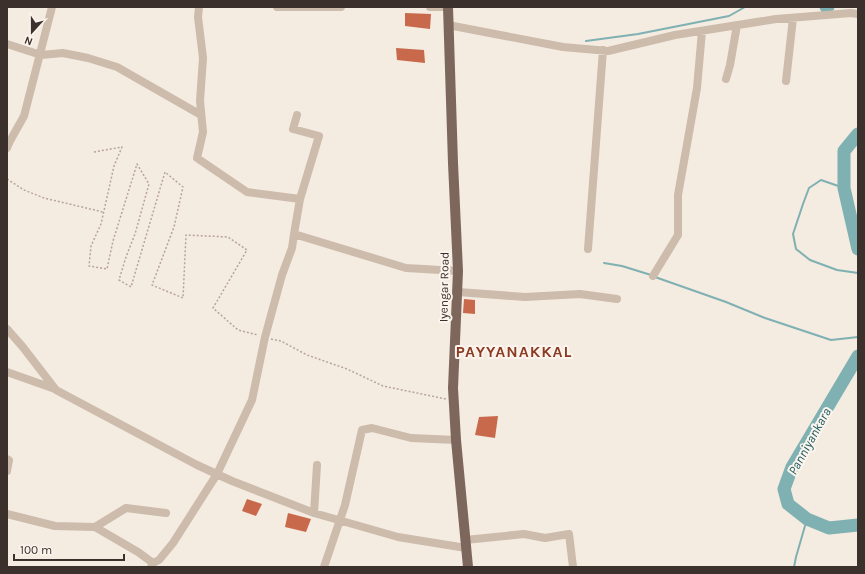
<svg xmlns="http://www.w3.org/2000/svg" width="865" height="574" font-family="Karla,sans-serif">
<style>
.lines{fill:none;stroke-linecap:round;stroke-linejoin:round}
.stream{stroke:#7fb0b2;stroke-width:2}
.river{stroke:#7fb0b2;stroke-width:13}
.building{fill:#c8694b}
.path{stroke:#b9a596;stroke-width:1.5;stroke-dasharray:2 2;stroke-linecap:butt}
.minor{stroke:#cdbbac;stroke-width:8}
.major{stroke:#7d675c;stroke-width:10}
.labels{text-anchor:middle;stroke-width:4;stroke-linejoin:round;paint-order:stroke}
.street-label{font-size:12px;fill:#3b302b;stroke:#fbf5ee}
.water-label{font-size:13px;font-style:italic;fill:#1f5a5e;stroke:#fbf5ee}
.district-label{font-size:16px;font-weight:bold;letter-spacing:1px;fill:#8c3b22;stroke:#fbf5ee}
</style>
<rect width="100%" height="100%" fill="#f4ebe1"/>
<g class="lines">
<path class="stream" d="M586 41 638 34 729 16 745 7
M844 188 821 180 809 188 803 204 793 234 796 249 810 260 837 270 858 273
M604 263 622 266 651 275
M655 277 726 302 765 318 831 340 858 337
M794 567 796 557 807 519"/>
<path class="river" d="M826 7H828
M858 134 844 151V188L858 249
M858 356 792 467 784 489 788 504 807 519 829 528 858 525"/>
</g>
<path class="building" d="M405 13 431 14 430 29 405 26Z
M396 48 424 50 425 63 397 60Z
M464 299 475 300V314L463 313Z
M498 416 495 438 475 435 479 417Z
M247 499 262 504 256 516 242 511Z
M288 513 311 519 306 532 285 527Z"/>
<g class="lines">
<path class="path" d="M94 152 122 147 114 166 101 224 91 246 89 266 107 269 113 241 137 164 149 184 135 234 126 257 119 280 131 287 165 172 183 187 174 227 152 285 183 298 186 235 228 237 247 250 213 308 238 330 258 335
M7 179 24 190 44 198 103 212
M271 339 281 341 307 355 347 369 383 386 446 399"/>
<path class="minor" d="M199 7 198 17 203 58 200 101 203 132 197 158 247 192 300 199 294 234 406 268 458 271
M277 7H341
M430 7H448
M448 25 563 47 608 51 675 35 776 19 851 13 858 14
M7 44 41 55 63 53 88 58 117 67 201 115
M726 79 730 65 737 25
M786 81 793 18
M297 115 293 129 319 136 300 199
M7 148 10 141 24 116 52 7
M588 249 603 50
M653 276 678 235V195L697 88 702 31
M458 292 525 297 580 294 617 299
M7 329 22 346 56 390 197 465 232 481 314 513 398 537 466 548
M7 372 55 389
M7 459 9 460 7 471
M314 513 317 465
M7 514 55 526 95 527 126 508 166 513
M95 527 138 552 153 563
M465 540 524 534 545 538 569 534 573 567
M151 567 153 563 159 560 173 543 217 474 252 400 265 337 282 275 292 248 294 234
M324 567 345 505 362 430 372 428 411 438 456 440"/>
<path class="major" d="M448 7 453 163 458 271 453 388 456 440 468 567"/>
</g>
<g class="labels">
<g class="street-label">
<text transform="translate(444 287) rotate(-89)" y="4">Iyengar Road</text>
</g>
<g class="water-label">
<text transform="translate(809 441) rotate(-61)" y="5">Panniyankara</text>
</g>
<g class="district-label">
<text x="514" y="357">PAYYANAKKAL</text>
</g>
</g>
<rect width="865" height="574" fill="none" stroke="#3b302b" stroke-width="16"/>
<g transform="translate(32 32) rotate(201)" stroke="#fbf5ee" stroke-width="3" paint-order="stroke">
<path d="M0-3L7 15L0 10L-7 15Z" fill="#3b302b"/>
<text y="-6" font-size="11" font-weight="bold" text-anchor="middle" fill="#3b302b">N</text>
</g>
<path d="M14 554v6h110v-6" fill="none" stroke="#3b302b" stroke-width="2"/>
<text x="20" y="554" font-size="12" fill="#3b302b" stroke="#fbf5ee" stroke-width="3" paint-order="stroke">100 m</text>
</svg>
